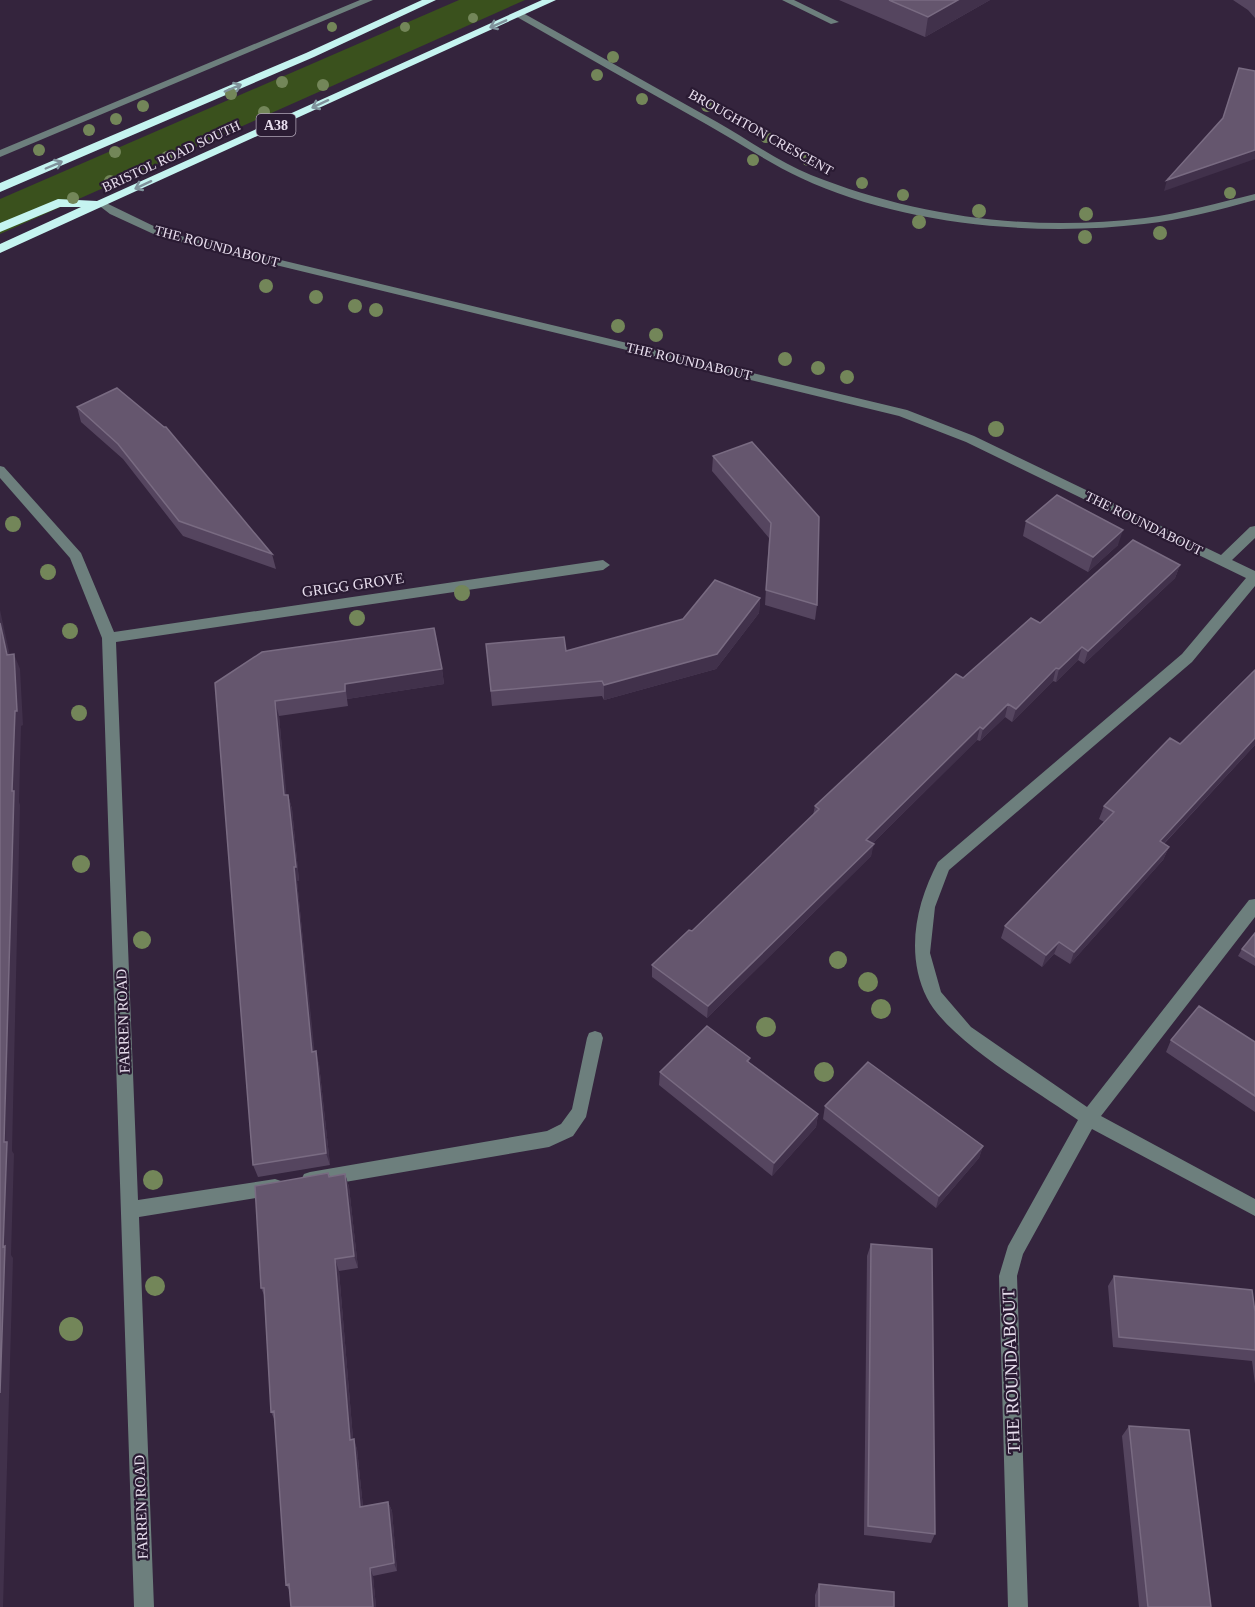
<svg xmlns="http://www.w3.org/2000/svg" width="1255" height="1607" font-family="Georgia,serif">
<style>
.green{fill:#3a511d}
.lines{fill:none;stroke-linecap:round;stroke-linejoin:round}
.minor{fill:#6d7f7d;fill-rule:evenodd}
.highway{fill:#c5f4f0;fill-rule:evenodd}
.tree{fill:#738659}
.wall{fill:#55455f}
.shaded-wall{fill:#41314b}
.building{fill:#65566e;stroke:#796b82;stroke-width:1.5}
.oneway{stroke:#7f929b}
.labels{text-anchor:middle;stroke-width:4.5;stroke-linejoin:round;paint-order:stroke}
.shield{fill:#2a1b33;stroke:#afa4b6;stroke-width:1.5}
.shield-label{font-size:14px;font-weight:bold;fill:#e8deee}
.far-street-label{font-size:14px;fill:#e8deee;stroke:#2a1b33}
.street-label{font-size:15px;fill:#e8deee;stroke:#2a1b33}
.near-street-label{font-size:18px;fill:#e8deee;stroke:#2a1b33}
</style>
<rect width="100%" height="100%" fill="#34243d"/>
<path class="green" d="M459 0H525L0 234V199Z"/>
<g class="lines">
<path class="minor" d="M360 0H373L0 157V150Z
M782 0H794L839 22 831 24Z
M517 13H523C588 49 652 86 717 122 747 139 779 162 811 175 916 217 1032 232 1145 218 1182 213 1218 203 1255 194V200C1218 210 1182 220 1144 224 1036 237 901 225 801 178 769 163 738 142 706 124 643 89 580 53 517 17Z
M102 201 168 233 907 410 974 436 1221 555 1250 527 1255 526V538L1232 560 1255 571V586L1192 662 949 870 935 907 930 953 941 992 971 1027 1087 1107 1249 900 1255 899V917L1101 1116 1255 1199V1216L1092 1129 1023 1254 1017 1276 1028 1607H1008L999 1276 1008 1246 1078 1120C1037 1091 949 1041 927 998 905 954 916 903 938 862L1182 654 1246 578 966 442 899 416 160 237 110 214 97 204Z
M0 466 4 467 81 553 114 632 603 560 610 565 603 570 116 642 138 1200 275 1179 281 1181 284 1187 281 1193 275 1195 139 1217 154 1607H134L102 638 70 558 0 478Z
M595 1031 601 1033 603 1038 586 1117 573 1136 549 1147 310 1188 304 1186 301 1180 304 1174 310 1172 547 1131 561 1124 572 1109 587 1038 589 1033Z"/>
<path class="highway" d="M422 0H436L314 57 0 192V183L306 53Z
M542 0H556L0 253V244L81 207H60L0 232V223L58 199 97 201Z"/>
</g>
<g class="tree">
<circle cx="473" cy="18" r="5"/>
<circle cx="332" cy="27" r="5"/>
<circle cx="405" cy="27" r="5"/>
<circle cx="613" cy="57" r="6"/>
<circle cx="597" cy="75" r="6"/>
<circle cx="282" cy="82" r="6"/>
<circle cx="323" cy="85" r="6"/>
<circle cx="231" cy="94" r="6"/>
<circle cx="642" cy="99" r="6"/>
<circle cx="143" cy="106" r="6"/>
<circle cx="707" cy="106" r="6"/>
<circle cx="264" cy="112" r="6"/>
<circle cx="116" cy="119" r="6"/>
<circle cx="231" cy="128" r="6"/>
<circle cx="89" cy="130" r="6"/>
<circle cx="766" cy="137" r="6"/>
<circle cx="39" cy="150" r="6"/>
<circle cx="115" cy="152" r="6"/>
<circle cx="167" cy="157" r="6"/>
<circle cx="753" cy="160" r="6"/>
<circle cx="808" cy="160" r="6"/>
<circle cx="110" cy="181" r="6"/>
<circle cx="862" cy="183" r="6"/>
<circle cx="1230" cy="193" r="6"/>
<circle cx="903" cy="195" r="6"/>
<circle cx="73" cy="198" r="6"/>
<circle cx="979" cy="211" r="7"/>
<circle cx="1086" cy="214" r="7"/>
<circle cx="919" cy="222" r="7"/>
<circle cx="1160" cy="233" r="7"/>
<circle cx="1085" cy="237" r="7"/>
<circle cx="266" cy="286" r="7"/>
<circle cx="316" cy="297" r="7"/>
<circle cx="355" cy="306" r="7"/>
<circle cx="376" cy="310" r="7"/>
<circle cx="618" cy="326" r="7"/>
<circle cx="656" cy="335" r="7"/>
<circle cx="785" cy="359" r="7"/>
<circle cx="818" cy="368" r="7"/>
<circle cx="847" cy="377" r="7"/>
<circle cx="996" cy="429" r="8"/>
<circle cx="13" cy="524" r="8"/>
<circle cx="48" cy="572" r="8"/>
<circle cx="462" cy="593" r="8"/>
<circle cx="357" cy="618" r="8"/>
<circle cx="70" cy="631" r="8"/>
<circle cx="79" cy="713" r="8"/>
<circle cx="81" cy="864" r="9"/>
<circle cx="142" cy="940" r="9"/>
<circle cx="838" cy="960" r="9"/>
<circle cx="868" cy="982" r="10"/>
<circle cx="881" cy="1009" r="10"/>
<circle cx="766" cy="1027" r="10"/>
<circle cx="824" cy="1072" r="10"/>
<circle cx="153" cy="1180" r="10"/>
<circle cx="155" cy="1286" r="10"/>
<circle cx="71" cy="1329" r="12"/>
</g>
<path class="wall" d="M839 0H990L925 37Z
M1233 0H1255V18L1248 10Z
M77 407 272 554 276 569 183 536 123 459 81 422Z
M713 456 819 517 817 605 815 620 765 605 769 538 712 471Z
M1026 521 1118 545 1088 572 1023 536Z
M1180 565 1175 578 1084 664 1078 660 1056 682 1053 681 1012 722 1005 717 980 741 977 740 873 843 871 856 707 1018 652 977V965L692 931 813 815 815 806 963 678 1040 623Z
M760 598 759 613 716 669 604 700 602 696 492 706 486 644 566 651Z
M442 669 444 684 347 699 348 706 279 716 286 795H288L292 809 299 881H297L314 1051 319 1064 330 1165 258 1177 253 1165 215 683Z
M1255 670V745L1164 844 1169 847 1163 860 1070 964 1054 954 1042 967 1001 938 1005 926 1104 822 1099 819 1104 806 1180 744Z
M1255 933V966L1238 956 1242 949Z
M1171 1040 1255 1042V1112L1166 1052Z
M750 1058 749 1062 818 1114 816 1127 772 1176 659 1085 660 1072Z
M825 1106 983 1146 979 1158 936 1208 823 1119Z
M328 1173 330 1177 345 1174 349 1187 358 1268 339 1271 353 1439 357 1449 363 1507 388 1502 392 1511 397 1571 373 1576 376 1607H291L290 1591 286 1585 275 1421 271 1412 264 1295 261 1288Z
M871 1244 935 1534 931 1543 864 1535 867 1256Z
M1114 1276 1255 1312V1384L1252 1361 1113 1347 1108 1286Z
M1129 1426 1211 1607H1139L1122 1436Z
M819 1584 894 1607H815V1595Z"/>
<path class="shaded-wall" d="M958 0H990L925 37 928 17Z
M1255 150V159L1164 191 1167 180Z
M1123 530 1118 545 1088 572 1093 557Z
M1180 565 1175 578 1084 664 1088 651Z
M760 598 759 613 716 669 604 700V685Z
M0 610 13 670 7 655 0 623Z
M1082 647 1078 660 1056 682 1059 669Z
M14 654 20 669 23 725 21 726 19 802 20 805 12 1151 14 1154 11 1255 13 1258 3 1607H0V1393L12 791 15 711Z
M1056 668 1053 681 1012 722 1016 709Z
M442 669 444 684 347 699 348 706 345 684Z
M275 701 279 716 288 810 284 795Z
M1008 704 1005 717 980 741 983 729Z
M980 727 977 740 864 852 866 840Z
M1255 738V745L1154 854 1160 841Z
M288 795 292 809 299 881H297L316 1065 312 1052 294 867Z
M874 844 871 856 707 1018 708 1006Z
M1169 847 1163 860 1070 964 1074 952Z
M1059 942 1054 954 1042 967 1046 955Z
M316 1051 319 1064 330 1165 326 1153Z
M818 1114 816 1127 772 1176 774 1163Z
M983 1146 979 1158 936 1208 939 1196Z
M345 1174 349 1187 358 1268 354 1256Z
M335 1259 339 1271 354 1450 350 1440Z
M354 1439 357 1449 364 1517 360 1507Z
M388 1502 392 1511 397 1571 394 1563Z
M370 1568 373 1576 376 1607H373Z"/>
<path class="building" d="M889 0H958L928 17Z
M1239 68 1255 71V150L1167 180 1223 118Z
M117 388 164 427H166L272 554 179 521 118 444 77 407Z
M752 442 819 517 817 605 766 590 771 523 713 456Z
M1057 495 1123 530 1093 557 1026 521Z
M1133 540 1180 565 1088 651 1082 647 1059 669 1056 668 1016 709 1008 704 983 729 980 727 866 840 874 844 708 1006 652 965 689 930 692 931 819 809 815 806 956 674 963 678 1031 618 1040 623Z
M715 580 760 598 717 654 604 685 602 681 491 691 486 644 564 637 566 651 683 619Z
M0 623 7 655 14 654 17 711H15L12 791H14L4 1142H7L3 1247 5 1246 0 1393Z
M434 628 442 669 345 684V691L275 701 284 795H288L296 867H294L312 1052 316 1051 326 1153 253 1165 215 683 262 652Z
M1255 670V738L1160 841 1169 847 1074 952 1059 942 1046 955 1005 926 1114 812 1104 806 1170 738 1180 744Z
M1255 933V957L1242 949Z
M1199 1006 1255 1042V1096L1171 1040Z
M707 1026 750 1058 747 1061 818 1114 774 1163 660 1072Z
M868 1062 983 1146 939 1196 825 1106Z
M328 1173 329 1177 345 1174 354 1256 335 1259 350 1440 354 1439 360 1507 388 1502 394 1563 370 1568 373 1607H291L289 1584 286 1585 274 1411 271 1412 264 1288H261L255 1186Z
M871 1244 932 1249 935 1534 868 1526Z
M1114 1276 1252 1290 1255 1312V1350L1119 1337Z
M1129 1426 1189 1430 1211 1607H1148Z
M819 1584 894 1592V1607H819Z"/>
<defs><path id="oneway-shaft" d="M-6 0H5M1.5-3L5.5 0L1.5 3" fill="none" stroke-width="1.6" stroke-linecap="round" stroke-linejoin="round" transform="scale(1.5)"/></defs>
<g class="oneway">
<use href="#oneway-shaft" transform="translate(498 24) rotate(156)"/>
<use href="#oneway-shaft" transform="translate(233 88) rotate(-23)"/>
<use href="#oneway-shaft" transform="translate(320 104) rotate(155)"/>
<use href="#oneway-shaft" transform="translate(54 165) rotate(-23)"/>
<use href="#oneway-shaft" transform="translate(143 185) rotate(155)"/>
</g>
<g class="labels">
<rect class="shield" x="256.5" y="114" width="39" height="22" rx="4.5"/>
<g class="shield-label">
<text x="276" y="130">A38</text>
</g>
<g class="far-street-label">
<text transform="translate(761 132) rotate(29)" y="5">BROUGHTON CRESCENT</text>
<text transform="translate(171 156) rotate(-25)" y="5">BRISTOL ROAD SOUTH</text>
<text transform="translate(217 246) rotate(15)" y="5">THE ROUNDABOUT</text>
<text transform="translate(689 361) rotate(13)" y="5">THE ROUNDABOUT</text>
<text transform="translate(1144 523) rotate(26)" y="5">THE ROUNDABOUT</text>
</g>
<g class="street-label">
<text transform="translate(353 585) rotate(-8)" y="5">GRIGG GROVE</text>
<text transform="translate(123 1021) rotate(-92)" y="5">FARREN ROAD</text>
<text transform="translate(141 1507) rotate(-92)" y="5">FARREN ROAD</text>
</g>
<g class="near-street-label">
<text transform="translate(1011 1371) rotate(-92)" y="6">THE ROUNDABOUT</text>
</g>
</g>
</svg>
